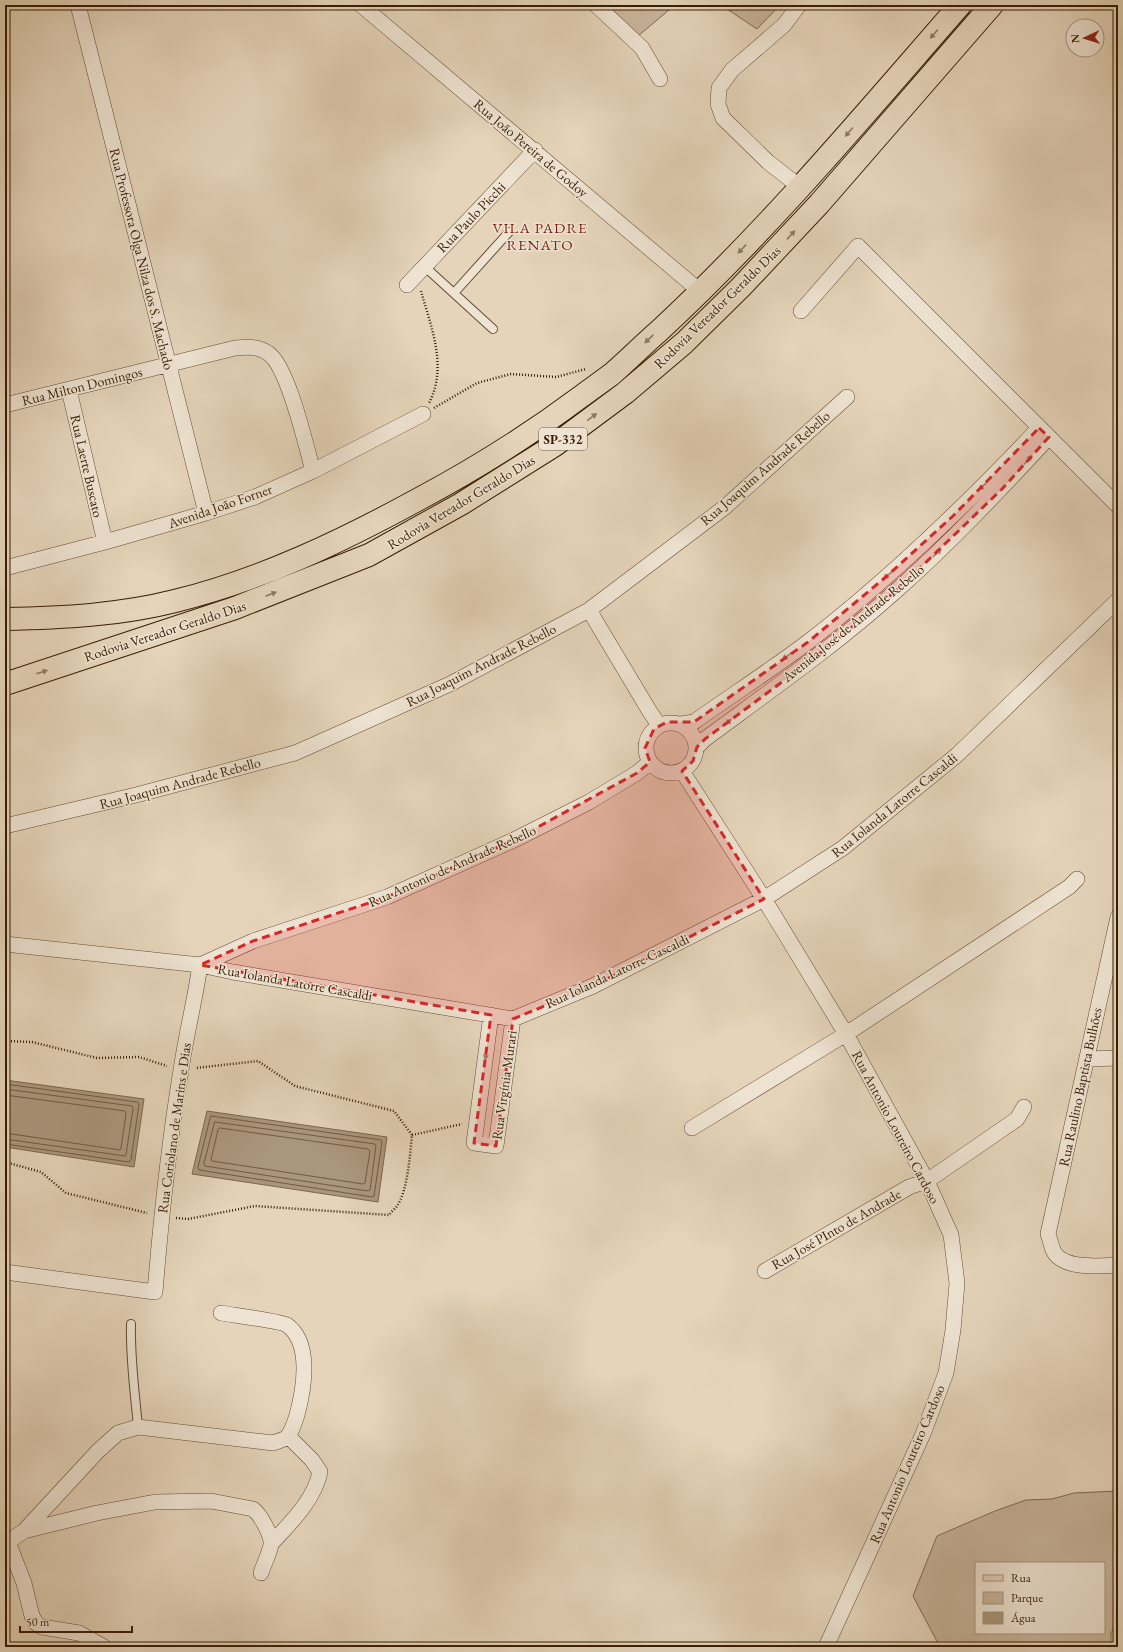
<svg xmlns="http://www.w3.org/2000/svg" width="1123" height="1652" font-family="'EB Garamond',serif">
<style>
.green{fill:#c8b59b;stroke:#806a4f;fill-rule:evenodd}
.water{fill:#aa967c;stroke:#7c664c}
.lines{fill:none;stroke-linecap:round;stroke-linejoin:round}
.shore{stroke:#715a40;stroke-width:1}
.lane-casing{stroke:#634c31;stroke-width:10}
.street-casing{stroke:#634c31;stroke-width:16}
.primary-casing{stroke:#381e03;stroke-width:24}
.path{stroke:#381e03;stroke-width:2.5;stroke-dasharray:1 2;stroke-linecap:butt}
.lane{stroke:#eee3d2;stroke-width:8}
.street{stroke:#eee3d2;stroke-width:15}
.primary{stroke:#e5d4ba;stroke-width:22}
.oneway{fill:#8e795e}
.oneway2{fill:#9c8a75}
.marked{fill:#d62828;fill-opacity:0.2;stroke:#d62828;stroke-width:3;stroke-dasharray:8 5;stroke-linejoin:round}
.labels{text-anchor:middle;stroke-width:3;stroke-linejoin:round;paint-order:stroke}
.shield{fill:#eee3d2;stroke:#6f5941;stroke-width:1}
.shield-label{font-size:13px;font-weight:bold;fill:#381e03}
.street-label{font-size:14px;fill:#381e03;stroke:#eee3d2}
.neighbourhood-label{font-size:15px;letter-spacing:1px;fill:#7a1f14;stroke:#eee3d2}
</style>
<rect width="100%" height="100%" fill="#e5d4ba"/>
<filter id="stains"><feTurbulence type="fractalNoise" baseFrequency=".005" numOctaves="4"/><feColorMatrix values="0 0 0 0 .2 0 0 0 0 .09 0 0 0 0 .02 0 0 0 .5 -.17"/></filter>
<radialGradient id="worn" r=".72"><stop offset=".6" stop-color="#630" stop-opacity="0"/><stop offset="1" stop-color="#630" stop-opacity=".3"/></radialGradient>
<path class="green" d="M606 5H675L638 36Z
M721 5H780L757 29Z
M1118 1491V1621L1111 1633V1647H940L913 1596 937 1536 995 1511 1026 1500 1052 1499 1074 1493ZM976 1563H1104V1633H976Z"/>
<path class="water" d="M5 1080 144 1099 134 1167 5 1147Z
M207 1111 387 1137 378 1202 192 1174Z"/>
<g class="lines">
<path class="shore" d="M5 1084 137 1102 139 1104 131 1160 129 1162 5 1144
M5 1089 132 1106 133 1108 126 1155 125 1156 5 1139
M5 1095 125 1111 126 1114 121 1148 120 1150 5 1133
M211 1116 381 1140 382 1142 374 1196 372 1197 199 1170 198 1168Z
M215 1122 375 1144 376 1146 370 1190 368 1191 205 1166 204 1164Z
M220 1128 368 1149 370 1151 365 1183 363 1184 212 1161 211 1159 218 1130Z"/>
<defs>
<path id="lane" d="M424 266 493 329
M454 293 509 232
M131 1324C130 1359 135 1393 138 1427"/>
<path id="street" d="M78 5 206 513
M361 5 701 292
M596 5 642 48 660 79
M799 5 784 25 732 70 719 88 718 104 723 118 768 162 800 187
M407 285 535 150
M801 311 858 246 1118 506
M69 390 105 542
M5 405 235 348C247 347 258 346 268 353 288 366 306 446 313 471
M5 568 105 542 206 513 255 497 313 471 423 414
M589 610 650 712 659 725
M646 748a25 25 0 1 1 50 0a25 25 0 1 1-50 0Z
M681 724 694 722C732 695 771 670 808 642 891 578 967 504 1039 428
M697 747 705 739C770 691 837 644 897 590 951 542 1000 490 1049 437
M682 771 764 899 846 1034 927 1181 951 1235 957 1283 953 1330 946 1373 923 1434 826 1647
M5 826 136 795 295 753 450 684 589 610 725 507 847 397
M1118 917 1048 1234C1050 1239 1051 1245 1053 1250 1062 1270 1100 1266 1118 1265
M5 944 200 965 233 972 513 1019 593 986 764 899 843 848 957 755 1118 600
M200 965 253 941 387 897 514 840 589 802 637 773 650 762
M491 1015 474 1143 496 1146 513 1019
M1087 1059 1118 1058
M692 1128 846 1034 1069 887 1077 879
M765 1271 909 1187 927 1181 1017 1119 1024 1107
M5 1272 155 1292C161 1218 169 1143 181 1070 186 1035 195 1000 200 965
M24 1531 97 1513 155 1502 211 1501 253 1509C261 1515 272 1536 271 1545 269 1554 264 1564 261 1573
M8 1542 24 1583 32 1616 36 1623 42 1627 79 1633 104 1647
M5 1544 24 1531 98 1451 118 1433 138 1427 273 1443C278 1441 284 1440 287 1437 292 1432 295 1421 297 1415 304 1389 312 1343 287 1325 281 1321 232 1315 221 1313
M271 1544C290 1523 314 1501 320 1472L312 1460 288 1436"/>
<path id="primary" d="M5 619C62 618 120 615 175 601 261 580 342 541 419 499 475 469 528 436 579 398 590 390 601 382 612 374 628 360 644 344 660 330 768 230 863 116 960 5
M5 684 235 608 369 555 461 504 555 445 625 393 684 343 741 287 819 204 992 5"/>
</defs>
<use href="#lane" class="lane-casing"/>
<use href="#street" class="street-casing"/>
<use href="#primary" class="primary-casing"/>
<path class="path" d="M421 291C431 327 448 367 429 403
M434 408 477 383 511 374 556 377 586 369
M5 1041 32 1042 97 1058 139 1057 167 1066
M412 1135 462 1124
M5 1162 41 1172 66 1193 147 1213
M176 1218 188 1219 255 1206 389 1215C391 1212 395 1209 397 1206 408 1190 410 1154 412 1135L394 1111 295 1086 258 1061 196 1068"/>
<use href="#lane" class="lane"/>
<use href="#street" class="street"/>
<use href="#primary" class="primary"/>
</g>
<defs><path id="oneway-solid" d="M-6-.8H1V-3.2L6.5 0L1 3.2V.8H-6Z"/></defs>
<g class="oneway">
<use href="#oneway-solid" transform="translate(934 34) rotate(131)"/>
<use href="#oneway-solid" transform="translate(849 132) rotate(131)"/>
<use href="#oneway-solid" transform="translate(791 235) rotate(-47)"/>
<use href="#oneway-solid" transform="translate(742 249) rotate(133)"/>
<use href="#oneway-solid" transform="translate(649 339) rotate(137)"/>
<use href="#oneway-solid" transform="translate(592 417) rotate(-37)"/>
<use href="#oneway-solid" transform="translate(271 594) rotate(-21)"/>
<use href="#oneway-solid" transform="translate(42 672) rotate(-18)"/>
</g>
<g class="oneway2">
<use href="#oneway-solid" transform="translate(1028 460) rotate(-48)"/>
<use href="#oneway-solid" transform="translate(983 486) rotate(136)"/>
<use href="#oneway-solid" transform="translate(937 553) rotate(-43)"/>
<use href="#oneway-solid" transform="translate(888 575) rotate(139)"/>
<use href="#oneway-solid" transform="translate(787 656) rotate(145)"/>
<use href="#oneway-solid" transform="translate(727 723) rotate(-37)"/>
<use href="#oneway-solid" transform="translate(486 1054) rotate(98)"/>
</g>
<path class="marked" d="M1039 428 1049 437 1002 489 896 591 817 656 705 739 697 747 693 761 682 771 764 899 593 986 513 1019 496 1146 474 1143 491 1015 200 965 253 941 387 897 514 840 637 773 650 762 645 748 654 729 667 722H694L808 642 887 576 953 516Z"/>
<g class="labels">
<rect class="shield" x="539" y="428" width="48" height="22" rx="3"/>
<g class="shield-label">
<text x="563" y="444">SP-332</text>
</g>
<g class="street-label">
<text transform="translate(531 148) rotate(40)" y="5">Rua João Pereira de Godoy</text>
<text transform="translate(471 217) rotate(-46)" y="5">Rua Paulo Picchi</text>
<text transform="translate(142 259) rotate(76)" y="5">Rua Professora Olga Nilza dos S. Machado</text>
<text transform="translate(717 307) rotate(-44)" y="5">Rodovia Vereador Geraldo Dias</text>
<text transform="translate(82 386) rotate(-14)" y="5">Rua Milton Domingos</text>
<text transform="translate(87 466) rotate(77)" y="5">Rua Laerte Buscato</text>
<text transform="translate(765 468) rotate(-41)" y="5">Rua Joaquim Andrade Rebello</text>
<text transform="translate(461 502) rotate(-31)" y="5">Rodovia Vereador Geraldo Dias</text>
<text transform="translate(220 506) rotate(-19)" y="5">Avenida João Forner</text>
<text transform="translate(853 623) rotate(-39)" y="5">Avenida José de Andrade Rebello</text>
<text transform="translate(165 631) rotate(-18)" y="5">Rodovia Vereador Geraldo Dias</text>
<text transform="translate(481 665) rotate(-27)" y="5">Rua Joaquim Andrade Rebello</text>
<text transform="translate(180 783) rotate(-15)" y="5">Rua Joaquim Andrade Rebello</text>
<text transform="translate(894 805) rotate(-39)" y="5">Rua Iolanda Latorre Cascaldi</text>
<text transform="translate(452 866) rotate(-24)" y="5">Rua Antonio de Andrade Rebello</text>
<text transform="translate(617 971) rotate(-25)" y="5">Rua Iolanda Latorre Cascaldi</text>
<text transform="translate(295 982) rotate(10)" y="5">Rua Iolanda Latorre Cascaldi</text>
<text transform="translate(504 1085) rotate(-82)" y="5">Rua Virgínia Murari</text>
<text transform="translate(1080 1087) rotate(-78)" y="5">Rua Raulino Baptista Bulhões</text>
<text transform="translate(896 1127) rotate(62)" y="5">Rua Antonio Loureiro Cardoso</text>
<text transform="translate(174 1128) rotate(-82)" y="5">Rua Coriolano de Marins e Dias</text>
<text transform="translate(836 1229) rotate(-30)" y="5">Rua José PInto de Andrade</text>
<text transform="translate(907 1464) rotate(-67)" y="5">Rua Antonio Loureiro Cardoso</text>
</g>
<g class="neighbourhood-label">
<text x="540" y="233">VILA PADRE<tspan x="540" dy="17">RENATO</tspan></text>
</g>
</g>
<rect width="1123" height="1652" fill="none" stroke="#e5d4ba" stroke-width="20"/>
<rect x="6" y="6" width="1111" height="1640" fill="none" stroke="#381e03" stroke-width="2"/>
<rect x="10" y="10" width="1103" height="1632" fill="none" stroke="#381e03"/>
<rect x="975" y="1562" width="130" height="72" fill="#eee3d2" stroke="#a5947f"/>
<rect x="983" y="1575" width="20" height="6" fill="#e5d4ba" stroke="#a5947f"/>
<text x="1011" y="1582" font-size="12" fill="#381e03">Rua</text>
<rect x="983" y="1592" width="20" height="12" fill="#c8b59b" stroke="#a5947f"/>
<text x="1011" y="1602" font-size="12" fill="#381e03">Parque</text>
<rect x="983" y="1612" width="20" height="12" fill="#aa967c" stroke="#a5947f"/>
<text x="1011" y="1622" font-size="12" fill="#381e03">Água</text>
<g transform="translate(1085 38) rotate(266)"><circle r="19" fill="#eee3d2" stroke="#a5947f"/>
<path d="M0-3L7 15L0 10L-7 15Z" fill="#8f2418"/>
<text y="-6" font-size="11" font-weight="bold" text-anchor="middle" fill="#381e03">N</text>
</g>
<path d="M20 1626v6h112v-6" fill="none" stroke="#381e03" stroke-width="2"/>
<text x="26" y="1626" font-size="12" fill="#381e03" stroke="#eee3d2" stroke-width="3" paint-order="stroke">50 m</text>
<rect width="100%" height="100%" filter="url(#stains)"/>
<rect width="100%" height="100%" fill="url(#worn)"/>
</svg>
